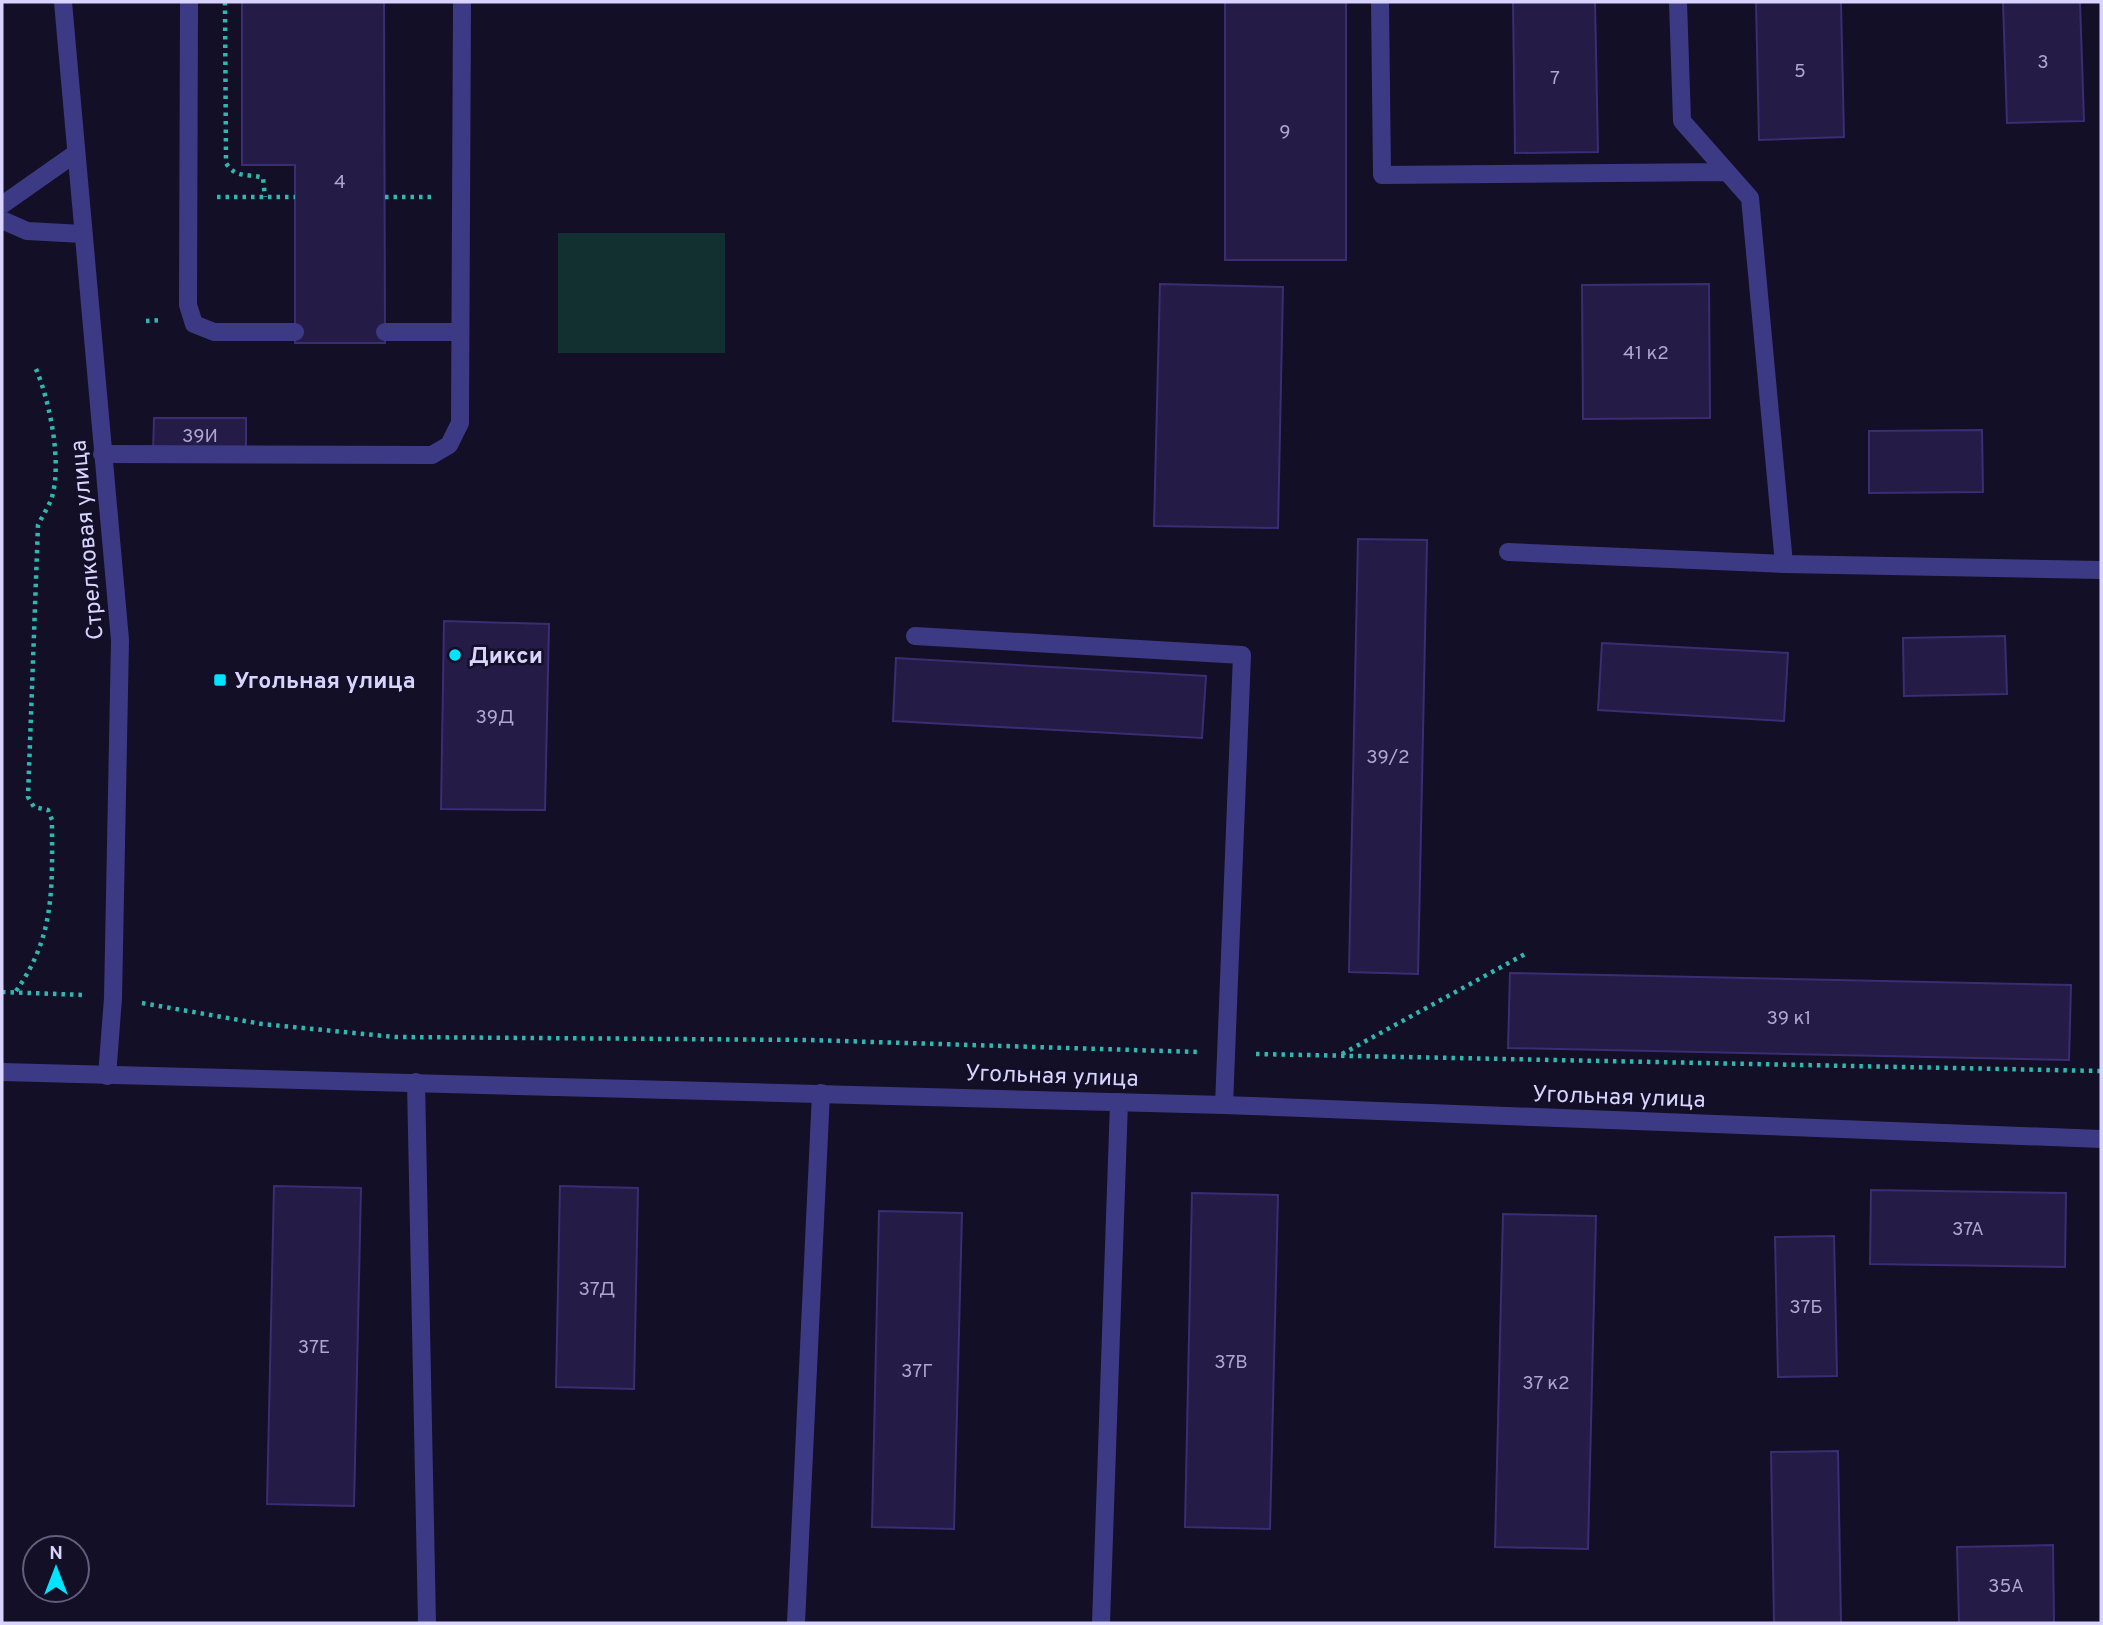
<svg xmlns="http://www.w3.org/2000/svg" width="2103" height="1625" font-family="Overpass,sans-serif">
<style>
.green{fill:#12302f}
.building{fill:#241b47;stroke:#3b2d73;stroke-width:2}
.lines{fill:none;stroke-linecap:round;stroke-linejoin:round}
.path{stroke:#2fb8b0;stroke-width:4.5;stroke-dasharray:3.5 5;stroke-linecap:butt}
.service{stroke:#3d3a85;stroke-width:18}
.minor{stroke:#3d3a85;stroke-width:18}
.tertiary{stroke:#3d3a85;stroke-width:18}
.poi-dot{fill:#00e5ff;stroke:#130f26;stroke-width:2.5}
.labels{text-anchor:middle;stroke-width:5;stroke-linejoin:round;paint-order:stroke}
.number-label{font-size:19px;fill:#aca6d1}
.street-label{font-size:23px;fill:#d9d4ff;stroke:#130f26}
.poi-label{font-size:23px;font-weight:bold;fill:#d9d4ff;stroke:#130f26;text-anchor:start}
</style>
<rect width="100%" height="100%" fill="#130f26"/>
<path class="green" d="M558 233H725V353H558Z"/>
<path class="building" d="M242 2H384L385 343H295V165H242Z
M1225 2H1346V260H1225Z
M1513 2H1595L1598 152 1515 153Z
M1756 2H1841L1844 137 1759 140Z
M2003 2H2080L2084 121 2007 123Z
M1160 284 1283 287 1278 528 1154 526Z
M1709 284 1710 418 1583 419 1582 285Z
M154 418H246V452H153Z
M1982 430 1983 492 1869 493V431Z
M1358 539 1427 540 1418 974 1349 972Z
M444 621 549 624 545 810 441 809Z
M2005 636 2007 694 1904 696 1903 638Z
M1602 643 1788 653 1784 721 1598 710Z
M896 658 1206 676 1202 738 893 721Z
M1510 973 2071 985 2069 1060 1508 1048Z
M274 1186 361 1188 354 1506 267 1504Z
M560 1186 638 1188 634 1389 556 1387Z
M1871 1190 2066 1193 2065 1267 1870 1264Z
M1192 1193 1278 1195 1270 1529 1185 1527Z
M879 1211 962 1213 954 1529 872 1527Z
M1503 1214 1596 1216 1588 1549 1495 1547Z
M1834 1236 1837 1376 1778 1377 1775 1237Z
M1838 1451 1841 1623H1774L1771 1452Z
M2053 1545 2054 1623H1959L1957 1547Z"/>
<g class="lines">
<path class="path" d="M225 2 226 163C236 179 248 173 263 178L265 197
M217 197H295
M385 197H432
M146 321 162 320
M16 991C56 935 52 885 52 820L48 810 34 807 28 797 38 525C42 517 47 509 51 500 63 465 50 402 36 369
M2 992 85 995
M142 1003 262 1024 395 1037 809 1040 1198 1052
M1256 1054 2101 1071
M1342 1054 1525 954"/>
<path class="service" d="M189 2 188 305 194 324 214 332H295
M1380 2 1382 175 1727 172
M1678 2 1682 121 1750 198 1784 564
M2 205 76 153
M385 332H460
M102 454 432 455 449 445 460 423 462 2
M915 636 1242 655 1224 1105
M416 1082 427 1623
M796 1623 821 1093
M1101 1623 1119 1102"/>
<path class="minor" d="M63 2 120 640 113 998 107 1076
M2 220 27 231 83 234
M1508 552 1784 564 2101 570"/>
<path class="tertiary" d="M2 1072 1224 1105 2101 1139"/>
</g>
<g class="poi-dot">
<circle cx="455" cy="655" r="7"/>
<rect x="213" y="673" width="14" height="14" rx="3.5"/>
</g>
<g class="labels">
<g class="number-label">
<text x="2043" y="68">3</text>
<text x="1800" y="77">5</text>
<text x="1555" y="84">7</text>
<text x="1285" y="138">9</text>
<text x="340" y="188">4</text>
<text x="1646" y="359">41 к2</text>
<text x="200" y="442">39И</text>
<text x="495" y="723">39Д</text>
<text x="1388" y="763">39/2</text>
<text x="1789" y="1024">39 к1</text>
<text x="1968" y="1235">37А</text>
<text x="597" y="1295">37Д</text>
<text x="1806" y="1313">37Б</text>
<text x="314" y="1353">37Е</text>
<text x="1231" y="1368">37В</text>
<text x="917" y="1377">37Г</text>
<text x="1546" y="1389">37 к2</text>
<text x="2006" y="1592">35А</text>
</g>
<g class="street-label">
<text transform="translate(86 540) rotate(-95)" y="8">Стрелковая улица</text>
<text transform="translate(1052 1075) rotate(2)" y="8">Угольная улица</text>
<text transform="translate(1619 1096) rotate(2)" y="8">Угольная улица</text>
</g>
<g class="poi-label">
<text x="469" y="663">Дикси</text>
<text x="234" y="688">Угольная улица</text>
</g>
</g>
<rect width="2103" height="1625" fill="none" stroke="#d9d4ff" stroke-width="7"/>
<g transform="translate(56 1569)"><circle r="33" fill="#130f26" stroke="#625e7d" stroke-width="2"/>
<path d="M0-5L12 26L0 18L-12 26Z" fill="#00e5ff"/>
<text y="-10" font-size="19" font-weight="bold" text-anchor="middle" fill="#d9d4ff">N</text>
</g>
</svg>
